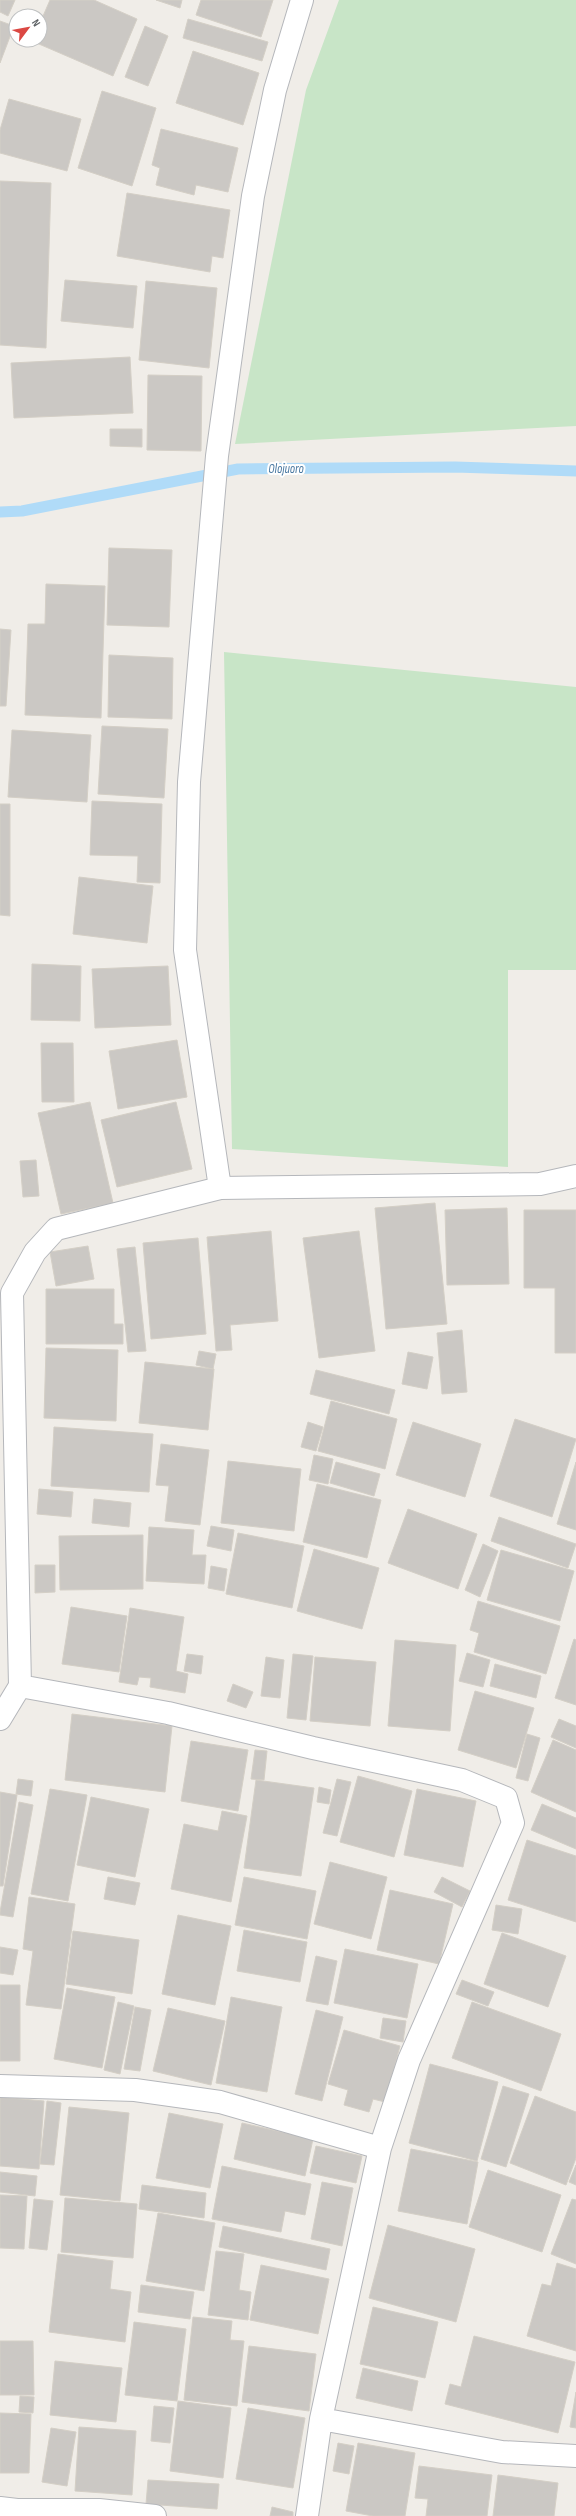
<svg xmlns="http://www.w3.org/2000/svg" width="576" height="2516" font-family="'Sofia Sans Condensed',sans-serif">
<style>
.green{fill:#c8e5c7}
.lines{fill:none;stroke-linecap:round;stroke-linejoin:round}
.stream{stroke:#b0dbf8;stroke-width:11}
.building{fill:#cbc8c4;stroke:#d4cfc6}
.minor-casing{stroke:#b5b7bb;stroke-width:24}
.minor{stroke:#fff;stroke-width:22}
.labels{text-anchor:middle;stroke-width:4;stroke-linejoin:round;paint-order:stroke}
.water-label{font-size:13px;font-style:italic;fill:#4978a1;stroke:#fff}
</style>
<rect width="100%" height="100%" fill="#f0ede8"/>
<path class="green" d="M339 0H576V426L235 444 306 90Z
M224 652 576 687V970H508V1167L232 1149Z"/>
<g class="lines">
<path class="stream" d="M0 512 22 511 238 469 455 467 576 471"/>
</g>
<path class="building" d="M0 0H15L8 16 0 12Z
M50 0H94L137 19 113 76 32 41 40 40V23Z
M156 0H182L180 8Z
M201 0H273L261 37 196 15Z
M188 19 268 42 262 61 183 38Z
M0 21 14 26 0 63Z
M145 26 168 36 148 86 125 77Z
M193 51 259 73 243 125 176 103Z
M102 91 156 108 132 186 78 168Z
M9 99 81 119 67 171 0 153V130Z
M161 129 238 148 228 192 196 185 194 195 156 185 160 168 152 165Z
M0 181 51 183 46 348 0 345Z
M127 193 230 210 223 258 212 256 210 272 117 256Z
M65 280 137 286 133 328 61 321Z
M146 281 217 288 209 368 139 360Z
M130 357 133 413 14 418 11 363Z
M148 375 202 376 201 451 147 450Z
M110 429H142V447L110 446Z
M109 548 172 550 169 627 107 625Z
M46 584 105 586 101 718 25 715 28 624H45Z
M0 629 11 630 6 706H0Z
M109 655 173 658 172 719 108 717Z
M102 726 168 729 164 798 98 794Z
M12 730 91 735 87 802 8 797Z
M92 801 162 804 160 883 137 882 138 856 90 855Z
M0 804H10V916L0 915Z
M79 877 153 886 147 943 73 934Z
M32 964 81 966 80 1021 31 1020Z
M168 966 171 1025 95 1028 92 969Z
M177 1040 187 1097 118 1109 109 1051Z
M41 1043H73L74 1102H42Z
M90 1102 113 1203 61 1214 38 1113Z
M176 1102 192 1169 117 1187 101 1120Z
M36 1160 39 1196 23 1197 20 1161Z
M435 1203 447 1324 386 1329 375 1208Z
M507 1208 509 1284 447 1285 445 1210Z
M524 1210H576V1353H555V1288H524Z
M271 1231 278 1321 230 1325 232 1350 216 1351 207 1237Z
M359 1231 375 1351 319 1358 303 1238Z
M198 1238 206 1334 151 1339 143 1243Z
M88 1246 94 1279 56 1286 50 1252Z
M135 1247 146 1351 128 1352 117 1249Z
M46 1289H114V1324H123V1344H46Z
M462 1330 467 1392 442 1394 437 1333Z
M46 1348 118 1350 116 1421 44 1418Z
M199 1351 216 1354 213 1369 196 1365Z
M408 1352 433 1357 427 1389 402 1384Z
M145 1362 214 1369 208 1430 139 1423Z
M316 1370 395 1390 389 1414 310 1394Z
M331 1401 397 1419 385 1469 318 1451Z
M515 1419 576 1439 552 1517 490 1496Z
M308 1422 323 1427 316 1451 301 1447Z
M413 1422 481 1444 465 1497 396 1475Z
M54 1427 153 1434 149 1492 51 1486Z
M161 1444 209 1450 200 1525 165 1521 169 1486 156 1485Z
M314 1455 333 1459 328 1484 309 1480Z
M228 1461 301 1469 294 1531 221 1523Z
M336 1462 380 1474 374 1496 330 1483Z
M576 1462V1530L557 1524Z
M317 1484 381 1500 367 1558 303 1542Z
M39 1489 73 1492 71 1517 37 1514Z
M94 1499 131 1503 129 1527 92 1523Z
M408 1509 477 1534 458 1589 388 1563Z
M499 1517 576 1544 568 1568 491 1541Z
M211 1526 234 1530 231 1551 207 1546Z
M149 1527 194 1530 192 1555H206L204 1584 146 1581Z
M238 1533 304 1546 292 1608 226 1594Z
M143 1535V1589L60 1590 59 1536Z
M483 1544 498 1551 480 1597 465 1590Z
M314 1549 379 1568 362 1629 297 1611Z
M501 1550 574 1571 560 1621 487 1600Z
M35 1565H55V1592L35 1593Z
M211 1566 227 1569 224 1591 208 1588Z
M478 1601 560 1626 546 1674 474 1652 479 1633 470 1630Z
M71 1607 127 1616 119 1672 62 1664Z
M130 1608 184 1617 176 1671 188 1674 185 1693 150 1687 151 1678 139 1677 137 1685 119 1682Z
M574 1639 576 1640V1705L555 1698Z
M395 1640 456 1645 450 1731 388 1726Z
M467 1653 490 1660 483 1687 459 1681Z
M187 1654 203 1656 201 1674 184 1671Z
M293 1654 313 1656 306 1720 287 1718Z
M266 1657 284 1660 280 1698 261 1696Z
M315 1657 376 1662 370 1726 310 1721Z
M495 1664 541 1676 536 1698 490 1686Z
M233 1684 253 1692 246 1708 227 1701Z
M475 1691 534 1708 516 1768 458 1750Z
M72 1714 172 1726 165 1792 65 1780Z
M559 1719 576 1726V1748L551 1737Z
M527 1734 540 1738 528 1781 516 1778Z
M553 1740 576 1750V1812L531 1792Z
M191 1741 248 1750 238 1811 181 1801Z
M255 1750 267 1751 264 1780 251 1779Z
M358 1776 412 1791 394 1857 340 1842Z
M18 1779 33 1781 31 1796 16 1794Z
M337 1779 351 1782 337 1836 323 1833Z
M256 1780 314 1788 301 1876 244 1868Z
M319 1787 331 1790 329 1804 317 1802Z
M50 1789 87 1795 68 1901 31 1894Z
M417 1789 476 1801 463 1867 404 1855Z
M0 1792 17 1795 3 1886H0Z
M91 1797 149 1809 135 1877 77 1865Z
M19 1802 33 1805 13 1917 0 1915V1912Z
M542 1804 576 1818V1849L531 1830Z
M222 1811 247 1816 231 1902 171 1889 184 1824 218 1831Z
M527 1840 576 1856V1922L508 1900Z
M330 1862 387 1877 371 1939 314 1924Z
M108 1877 140 1883 135 1905 104 1899Z
M244 1877 316 1891 307 1939 235 1925Z
M442 1877 470 1891 462 1907 434 1892Z
M390 1890 453 1904 439 1964 377 1950Z
M29 1897 75 1904 61 2009 26 2005 33 1951 23 1949Z
M496 1905 522 1909 518 1934 492 1930Z
M178 1915 231 1926 215 2005 162 1994Z
M244 1930 307 1942 300 1982 237 1971Z
M73 1931 139 1940 132 1994 66 1984Z
M502 1933 566 1956 548 2007 484 1984Z
M0 1947 18 1950 13 1975 0 1973Z
M345 1949 418 1964 407 2018 334 2003Z
M316 1956 337 1961 328 2005 306 2001Z
M462 1980 494 1992 488 2006 456 1994Z
M0 1985H20V2061H0Z
M67 1988 115 1997 102 2068 54 2059Z
M231 1997 282 2007 267 2092 216 2083Z
M118 2002 134 2006 120 2074 104 2070Z
M472 2002 561 2034 541 2091 452 2058Z
M135 2007 151 2010 140 2071 124 2069Z
M168 2008 225 2021 211 2085 153 2071Z
M316 2010 343 2017 322 2101 295 2094Z
M383 2018 406 2021 403 2042 380 2038Z
M344 2030 400 2046 385 2102 373 2099 369 2112 344 2105 348 2090 328 2084Z
M430 2064 498 2082 477 2161 409 2143Z
M503 2086 529 2094 506 2167 481 2159Z
M535 2096 576 2112V2158L566 2185 510 2163Z
M0 2097 44 2101 39 2169 0 2166Z
M47 2101 61 2103 54 2165 40 2164Z
M69 2107 129 2113 120 2201 60 2195Z
M169 2113 223 2124 210 2188 156 2178Z
M242 2123 313 2139 305 2176 234 2159Z
M316 2146 362 2156 356 2183 310 2173Z
M411 2149 478 2162 467 2224 398 2211Z
M576 2165V2185L569 2182Z
M222 2166 311 2184 305 2215 285 2211 281 2232 212 2219Z
M488 2170 561 2195 542 2252 469 2227Z
M0 2172 37 2176 35 2196 0 2192Z
M322 2182 353 2188 342 2246 311 2239Z
M142 2185 206 2193 204 2218 139 2209Z
M0 2195 27 2196 24 2249 0 2248Z
M65 2198 137 2204 133 2258 61 2252Z
M34 2199 53 2201 47 2250 29 2248Z
M572 2199 576 2200V2264L551 2254Z
M158 2213 215 2223 204 2291 146 2281Z
M388 2225 475 2249 456 2322 369 2298Z
M223 2226 330 2249 326 2270 219 2247Z
M216 2251 244 2254 239 2290 251 2292 248 2320 208 2315Z
M58 2254 113 2261 110 2289 131 2292 125 2342 49 2332Z
M557 2263 576 2269V2351L527 2336 542 2284 551 2286Z
M261 2265 329 2279 318 2334 250 2320Z
M141 2285 194 2292 190 2319 138 2312Z
M373 2307 438 2322 425 2378 360 2364Z
M193 2317 232 2321 230 2340 244 2341 237 2406 184 2400Z
M134 2322 186 2329 177 2401 125 2395Z
M474 2336 575 2362 558 2433 445 2404 450 2384 461 2387Z
M0 2341H33L34 2395H0Z
M249 2346 316 2354 309 2411 242 2402Z
M55 2361 122 2368 116 2422 50 2415Z
M363 2368 418 2381 412 2411 356 2398Z
M576 2392V2428L570 2427Z
M20 2396 34 2397 33 2413 19 2412Z
M178 2401 231 2408 223 2478 170 2471Z
M154 2406 174 2408 170 2443 151 2441Z
M248 2408 305 2418 293 2488 236 2479Z
M0 2413 31 2414 29 2473H0Z
M79 2427 136 2431 132 2495 75 2491Z
M51 2428 76 2432 67 2486 42 2482Z
M338 2443 354 2446 349 2474 333 2471Z
M358 2443 415 2453 405 2516H373L346 2511Z
M419 2466 492 2475 487 2516H426L428 2499 415 2498Z
M498 2475 558 2483 554 2516H493Z
M148 2480 219 2484 217 2509 146 2504Z
M272 2507 293 2512V2516H270Z"/>
<g class="lines">
<defs>
<path id="minor" d="M220 1188 185 950 189 782 217 456 253 196 275 90 302 0
M20 1686 168 1713 313 1748 462 1780 506 1798 513 1823 409 2060 380 2148 321 2419 307 2516
M0 1719 20 1686 12 1293 35 1252 56 1229 220 1188 540 1184 576 1176
M0 2086 135 2090 220 2102 380 2148
M321 2419 502 2452 576 2456
M0 2508 17 2510H99L155 2516"/>
</defs>
<use href="#minor" class="minor-casing"/>
<use href="#minor" class="minor"/>
</g>
<g class="labels">
<g class="water-label">
<text x="286" y="473">Olojuoro</text>
</g>
</g>
<g transform="translate(28 28) rotate(58)"><circle r="19" fill="#ffffff" stroke="#bfc1c2"/>
<path d="M0-3L7 15L0 10L-7 15Z" fill="#db4843"/>
<text y="-6" font-size="11" font-weight="bold" text-anchor="middle" fill="#5f6366">N</text>
</g>
</svg>
